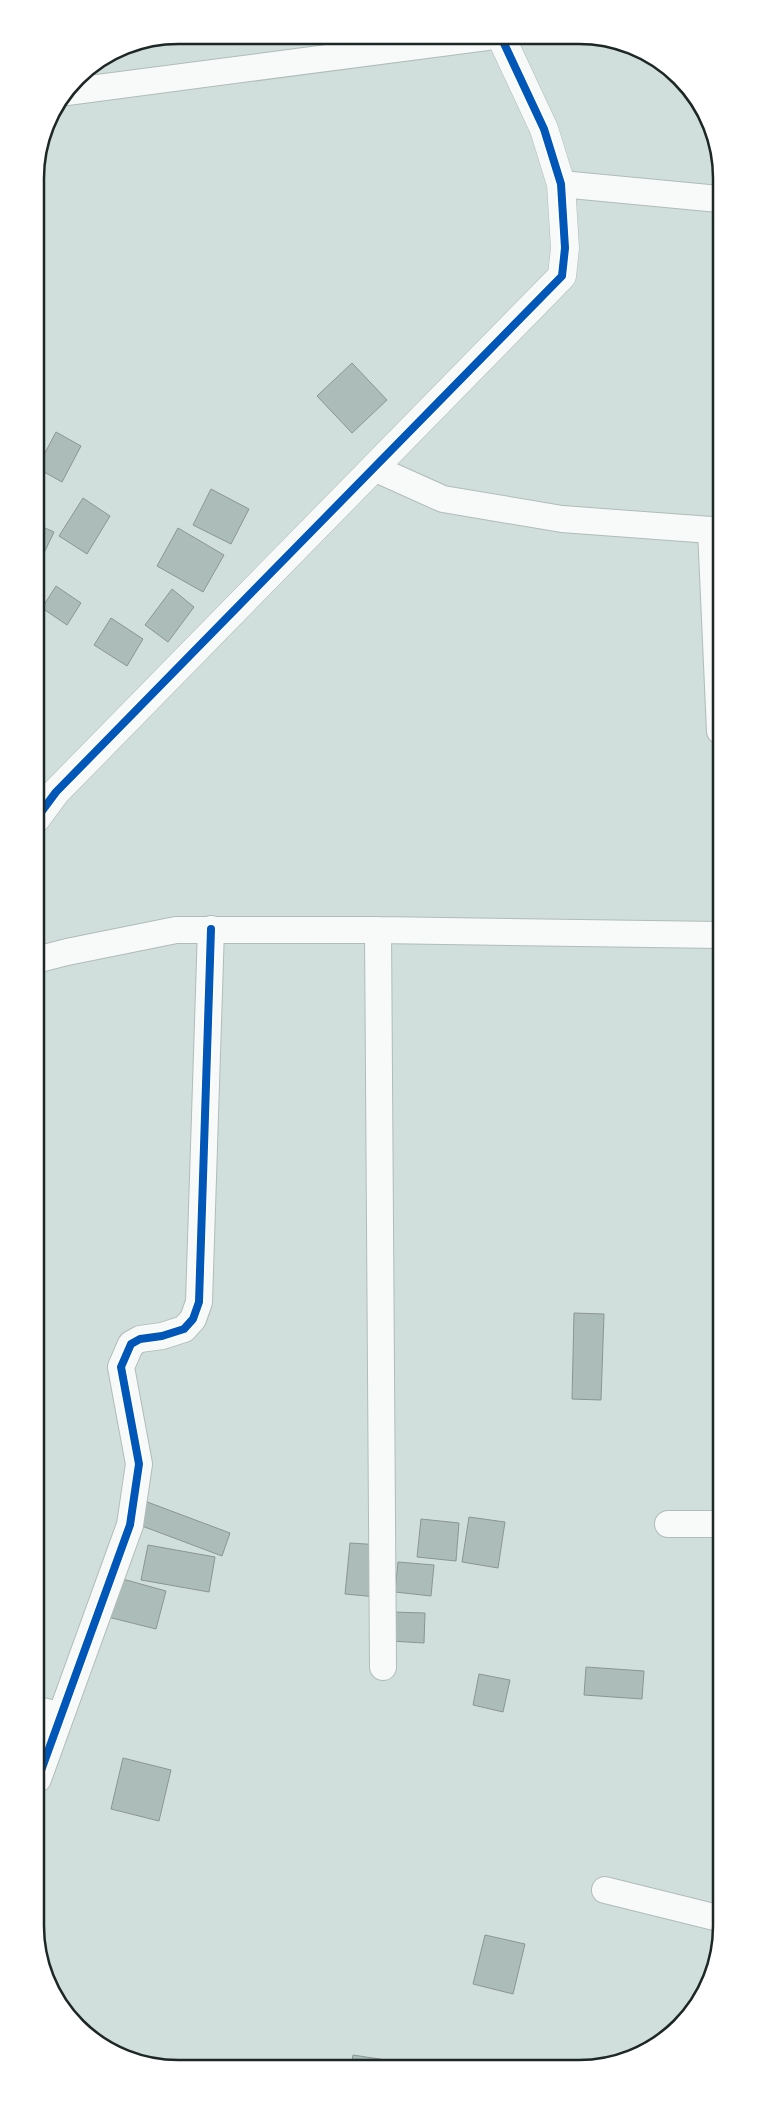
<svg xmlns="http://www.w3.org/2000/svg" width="757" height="2104" font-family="'Source Sans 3',sans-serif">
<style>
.building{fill:#abbcb9;stroke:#8b9694}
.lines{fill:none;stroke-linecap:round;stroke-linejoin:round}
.minor-casing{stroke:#b0bcb9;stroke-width:28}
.tertiary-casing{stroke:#b0bcb9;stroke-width:29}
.minor{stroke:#f8fafa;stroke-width:26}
.tertiary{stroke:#f8fafa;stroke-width:28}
.cycleway-casing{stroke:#fff;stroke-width:11}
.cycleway{stroke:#0057b8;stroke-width:8}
.rim{fill:none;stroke:#1d2725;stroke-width:2.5}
</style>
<rect width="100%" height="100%" fill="#d0dfdc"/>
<path class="building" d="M352 363 387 400 352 433 317 396Z
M56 432 81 446 62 482 37 468Z
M211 489 249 509 231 544 193 525Z
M83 498 110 516 87 554 59 536Z
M36 524 54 532 36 570Z
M178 528 224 555 203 592 157 566Z
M56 586 81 603 67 625 42 608Z
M172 589 194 607 168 642 145 625Z
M111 618 143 639 127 666 94 645Z
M574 1313 604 1314 601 1400 572 1399Z
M142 1500 230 1533 222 1556 134 1523Z
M469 1517 505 1522 498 1568 462 1562Z
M421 1519 459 1523 456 1561 417 1557Z
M350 1543 381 1545 377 1597 345 1594Z
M148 1545 215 1557 209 1592 141 1580Z
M398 1562 434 1565 431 1596 395 1592Z
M119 1578 166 1591 156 1629 108 1617Z
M392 1612 425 1613 424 1643 391 1641Z
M586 1667 644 1671 642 1699 584 1695Z
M479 1674 510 1680 503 1712 473 1705Z
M123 1758 171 1770 159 1821 111 1809Z
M485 1935 525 1944 513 1994 473 1984Z
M353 2055 386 2060 385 2066H351Z"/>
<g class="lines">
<defs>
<path id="minor" d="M67 92 487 37
M561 184 719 199
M374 468 443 499 562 519 711 530 720 529
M711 530 720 731
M378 930 383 1667
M36 960 67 952 176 930H378L720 935
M668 1524H721
M37 1710 60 1715
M38 1779 130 1525 139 1464 121 1367 131 1344 140 1339 162 1336 184 1329 193 1319 199 1302 211 929
M605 1890 722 1919"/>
<path id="tertiary" d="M36 819 56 792 562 276 565 248 561 184 544 129 501 37"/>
</defs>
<use href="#minor" class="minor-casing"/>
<use href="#tertiary" class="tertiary-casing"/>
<use href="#minor" class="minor"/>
<use href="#tertiary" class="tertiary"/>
<defs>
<path id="cycleway" d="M36 819 56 792 562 276 565 248 561 184 544 129 501 37
M38 1779 130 1525 139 1464 121 1367 131 1344 140 1339 162 1336 184 1329 193 1319 199 1302 211 929"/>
</defs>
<use href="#cycleway" class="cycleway-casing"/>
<use href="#cycleway" class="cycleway"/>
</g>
<path d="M0 0H757V2104H0ZM178 44H579A134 134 0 0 1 713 178V1926A134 134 0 0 1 579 2060H178A134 134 0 0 1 44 1926V178A134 134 0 0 1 178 44Z" fill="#fff" fill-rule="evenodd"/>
<path class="rim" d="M178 44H579A134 134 0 0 1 713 178V1926A134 134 0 0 1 579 2060H178A134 134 0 0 1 44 1926V178A134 134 0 0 1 178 44Z"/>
</svg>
